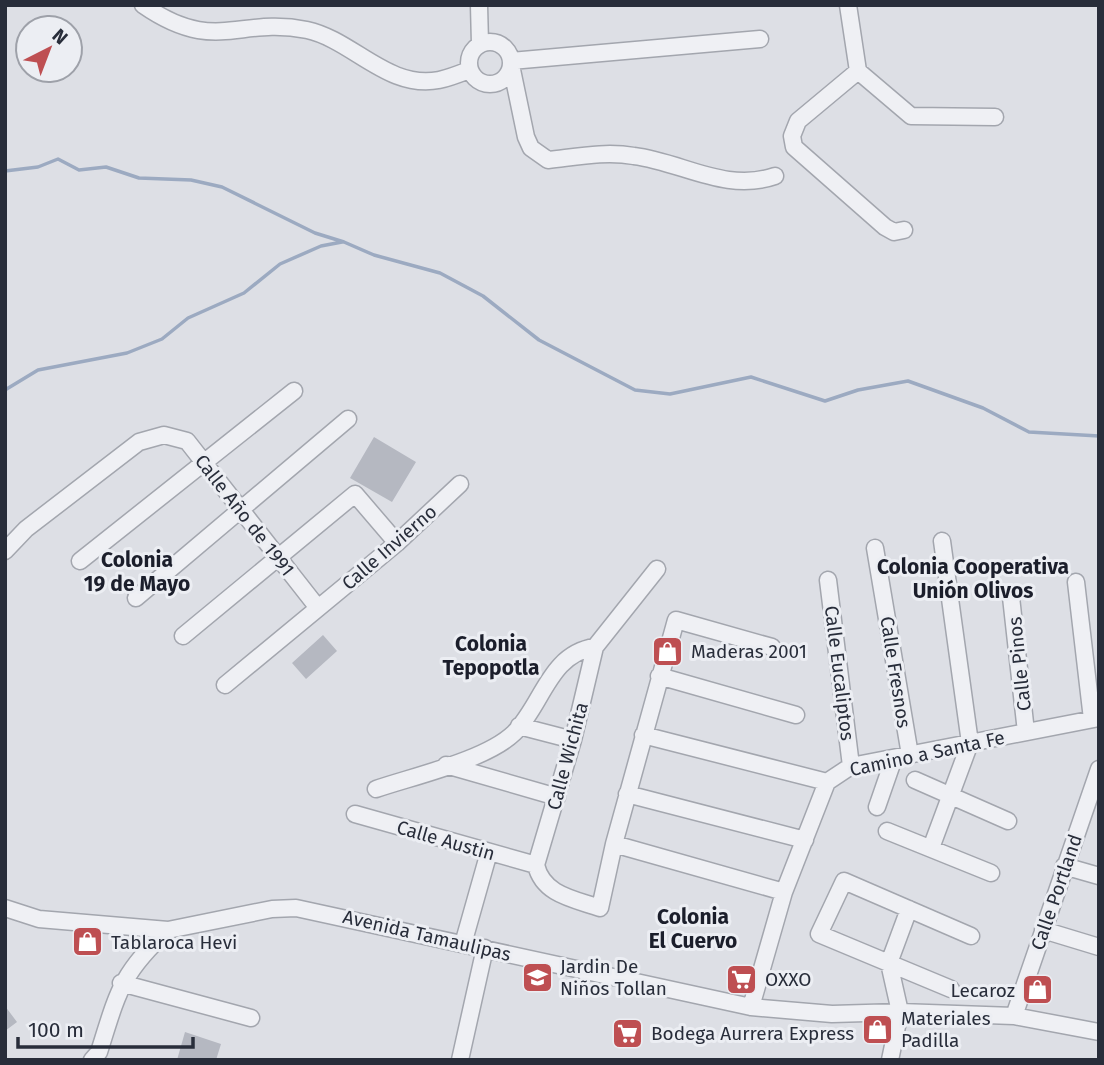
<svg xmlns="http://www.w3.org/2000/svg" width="1104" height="1065" font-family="'Fira Sans',sans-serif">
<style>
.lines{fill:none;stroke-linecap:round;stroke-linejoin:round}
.stream{stroke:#9caac1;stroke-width:3.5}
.building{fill:#b5b8c1}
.minor-casing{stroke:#a3a6ae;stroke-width:19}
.minor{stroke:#eff0f4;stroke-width:16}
.labels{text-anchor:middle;stroke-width:6;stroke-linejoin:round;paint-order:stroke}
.street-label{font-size:19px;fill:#282d3a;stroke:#eceef3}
.poi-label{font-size:19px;fill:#282d3a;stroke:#eceef3;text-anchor:start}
.neighbourhood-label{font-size:21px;font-weight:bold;fill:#1b1e2b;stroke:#eceef3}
</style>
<rect width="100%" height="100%" fill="#dddfe5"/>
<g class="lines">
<path class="stream" d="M5 171 38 167 58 159 79 170 106 167 139 178 191 180 222 187 315 233 344 242 374 255 440 273 483 296 539 340 635 390 670 394 751 377 825 401 858 390 908 381 983 408 1029 432 1099 436
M5 390 38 370 127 353 162 339 188 318 244 293 280 264 321 246 342 242"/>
</g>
<path class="building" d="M374 437 416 462 392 502 350 478Z
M323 635 337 651 306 679 292 663Z
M5 1006 17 1022 5 1031Z
M185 1032 221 1044 216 1060H177Z"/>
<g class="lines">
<defs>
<path id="minor" d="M143 5C215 55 238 16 307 30 353 40 388 90 439 80 449 78 459 74 469 70
M479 5 480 44
M848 5 858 71 798 121 792 136 794 147 885 227 894 232 904 230
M469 63a21 21 0 1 1 42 0a21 21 0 1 1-42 0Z
M511 61 760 39
M511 65 526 137 531 148 548 160C576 157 605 151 634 156 682 162 726 193 775 176
M858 71 911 116 995 117
M875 548 910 755
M5 551 26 529 139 442 164 435 187 441 318 608
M80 561 294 391
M828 580 851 766
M1076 582 1092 719
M1011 597 1026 732
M136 598 348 419
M183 636 355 494 397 543
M659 676 796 715
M225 685 397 543 460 484
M519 726 573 740
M643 735 827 782
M446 765 557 797
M915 780 1008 821
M376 789C414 776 486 760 514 733 543 704 549 654 595 647
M627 794 805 840
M877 807 894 758
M355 814 536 865
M887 831 991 873
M614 844 784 892
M931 848 970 743 942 541
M536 865C543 895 574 899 600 908L614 844 676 620 772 647
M536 865 573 740 595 647 657 569
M1064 866 1099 876
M5 908 39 919 168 930 272 909 296 908 751 1007 832 1014 900 1012 1014 1016 1099 1032
M1043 930 1099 947
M463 944 489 852
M121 983 251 1018
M951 989 819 934 844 881 971 936
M751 1007 784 892 827 782 851 766 1099 718
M1014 1016 1099 769
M92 1060 99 1052C118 992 121 973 168 930
M460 1060 485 948
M890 1060 900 1012 889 963 909 909"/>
</defs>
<use href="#minor" class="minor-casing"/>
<use href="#minor" class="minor"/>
</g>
<defs>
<symbol id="shop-square" viewBox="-11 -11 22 22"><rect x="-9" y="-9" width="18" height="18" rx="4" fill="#be4f52" stroke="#eceef3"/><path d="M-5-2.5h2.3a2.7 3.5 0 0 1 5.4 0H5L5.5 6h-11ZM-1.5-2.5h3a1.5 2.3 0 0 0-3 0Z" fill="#fff"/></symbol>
<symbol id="school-square" viewBox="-11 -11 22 22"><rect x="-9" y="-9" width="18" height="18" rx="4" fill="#be4f52" stroke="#eceef3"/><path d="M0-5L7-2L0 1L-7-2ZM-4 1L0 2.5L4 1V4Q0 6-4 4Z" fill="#fff"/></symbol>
<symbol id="supermarket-square" viewBox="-11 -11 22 22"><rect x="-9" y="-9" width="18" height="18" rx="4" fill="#be4f52" stroke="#eceef3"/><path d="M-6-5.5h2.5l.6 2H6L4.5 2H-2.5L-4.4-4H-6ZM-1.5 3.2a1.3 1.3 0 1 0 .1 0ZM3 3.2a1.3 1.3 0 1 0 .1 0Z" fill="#fff"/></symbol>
</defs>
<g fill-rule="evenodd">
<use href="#shop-square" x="650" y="634" width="35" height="35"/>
<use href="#shop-square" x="70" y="924" width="35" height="35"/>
<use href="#school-square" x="520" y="960" width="35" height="35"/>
<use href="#supermarket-square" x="724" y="962" width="35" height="35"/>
<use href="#shop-square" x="1020" y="972" width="35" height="35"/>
<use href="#shop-square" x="860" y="1012" width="35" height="35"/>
<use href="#supermarket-square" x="610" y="1016" width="35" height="35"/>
</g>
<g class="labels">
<g class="street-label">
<text transform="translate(245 515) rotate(52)" y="7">Calle Año de 1991</text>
<text transform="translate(389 547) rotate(-41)" y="7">Calle Invierno</text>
<text transform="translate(1019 664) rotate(-96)" y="7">Calle Pinos</text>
<text transform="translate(896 672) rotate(81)" y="7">Calle Fresnos</text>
<text transform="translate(840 673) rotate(83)" y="7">Calle Eucaliptos</text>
<text transform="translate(927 753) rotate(-12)" y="7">Camino a Santa Fe</text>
<text transform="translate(567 756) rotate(-75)" y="7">Calle Wichita</text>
<text transform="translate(446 840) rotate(16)" y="7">Calle Austin</text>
<text transform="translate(1056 892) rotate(-71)" y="7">Calle Portland</text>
<text transform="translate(427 935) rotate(13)" y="7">Avenida Tamaulipas</text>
</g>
<g class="poi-label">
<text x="691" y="658">Maderas 2001</text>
<text x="111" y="949">Tablaroca Hevi</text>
<text x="560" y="973">Jardin De<tspan x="560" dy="22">Niños Tollan</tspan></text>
<text x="765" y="986">OXXO</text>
<text x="1015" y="997" text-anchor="end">Lecaroz</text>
<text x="901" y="1025">Materiales<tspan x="901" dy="22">Padilla</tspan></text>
<text x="651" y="1040">Bodega Aurrera Express</text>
</g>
<g class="neighbourhood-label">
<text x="137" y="567">Colonia<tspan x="137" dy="24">19 de Mayo</tspan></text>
<text x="973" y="574">Colonia Cooperativa<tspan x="973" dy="24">Unión Olivos</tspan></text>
<text x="491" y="651">Colonia<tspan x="491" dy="24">Tepopotla</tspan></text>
<text x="693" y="924">Colonia<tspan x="693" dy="24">El Cuervo</tspan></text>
</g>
</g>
<rect width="1104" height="1065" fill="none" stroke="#282d3a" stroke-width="14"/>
<g transform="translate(49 49) rotate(42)"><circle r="33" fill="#eceef3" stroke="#9ea1a9" stroke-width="2"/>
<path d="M0-5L12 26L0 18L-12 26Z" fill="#be4f52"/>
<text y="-10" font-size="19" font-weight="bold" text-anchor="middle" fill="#282d3a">N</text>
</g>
<path d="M18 1037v10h175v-10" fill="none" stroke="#282d3a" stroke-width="3.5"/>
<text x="28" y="1037" font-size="21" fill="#282d3a" stroke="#eceef3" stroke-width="5" paint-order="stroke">100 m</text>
</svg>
